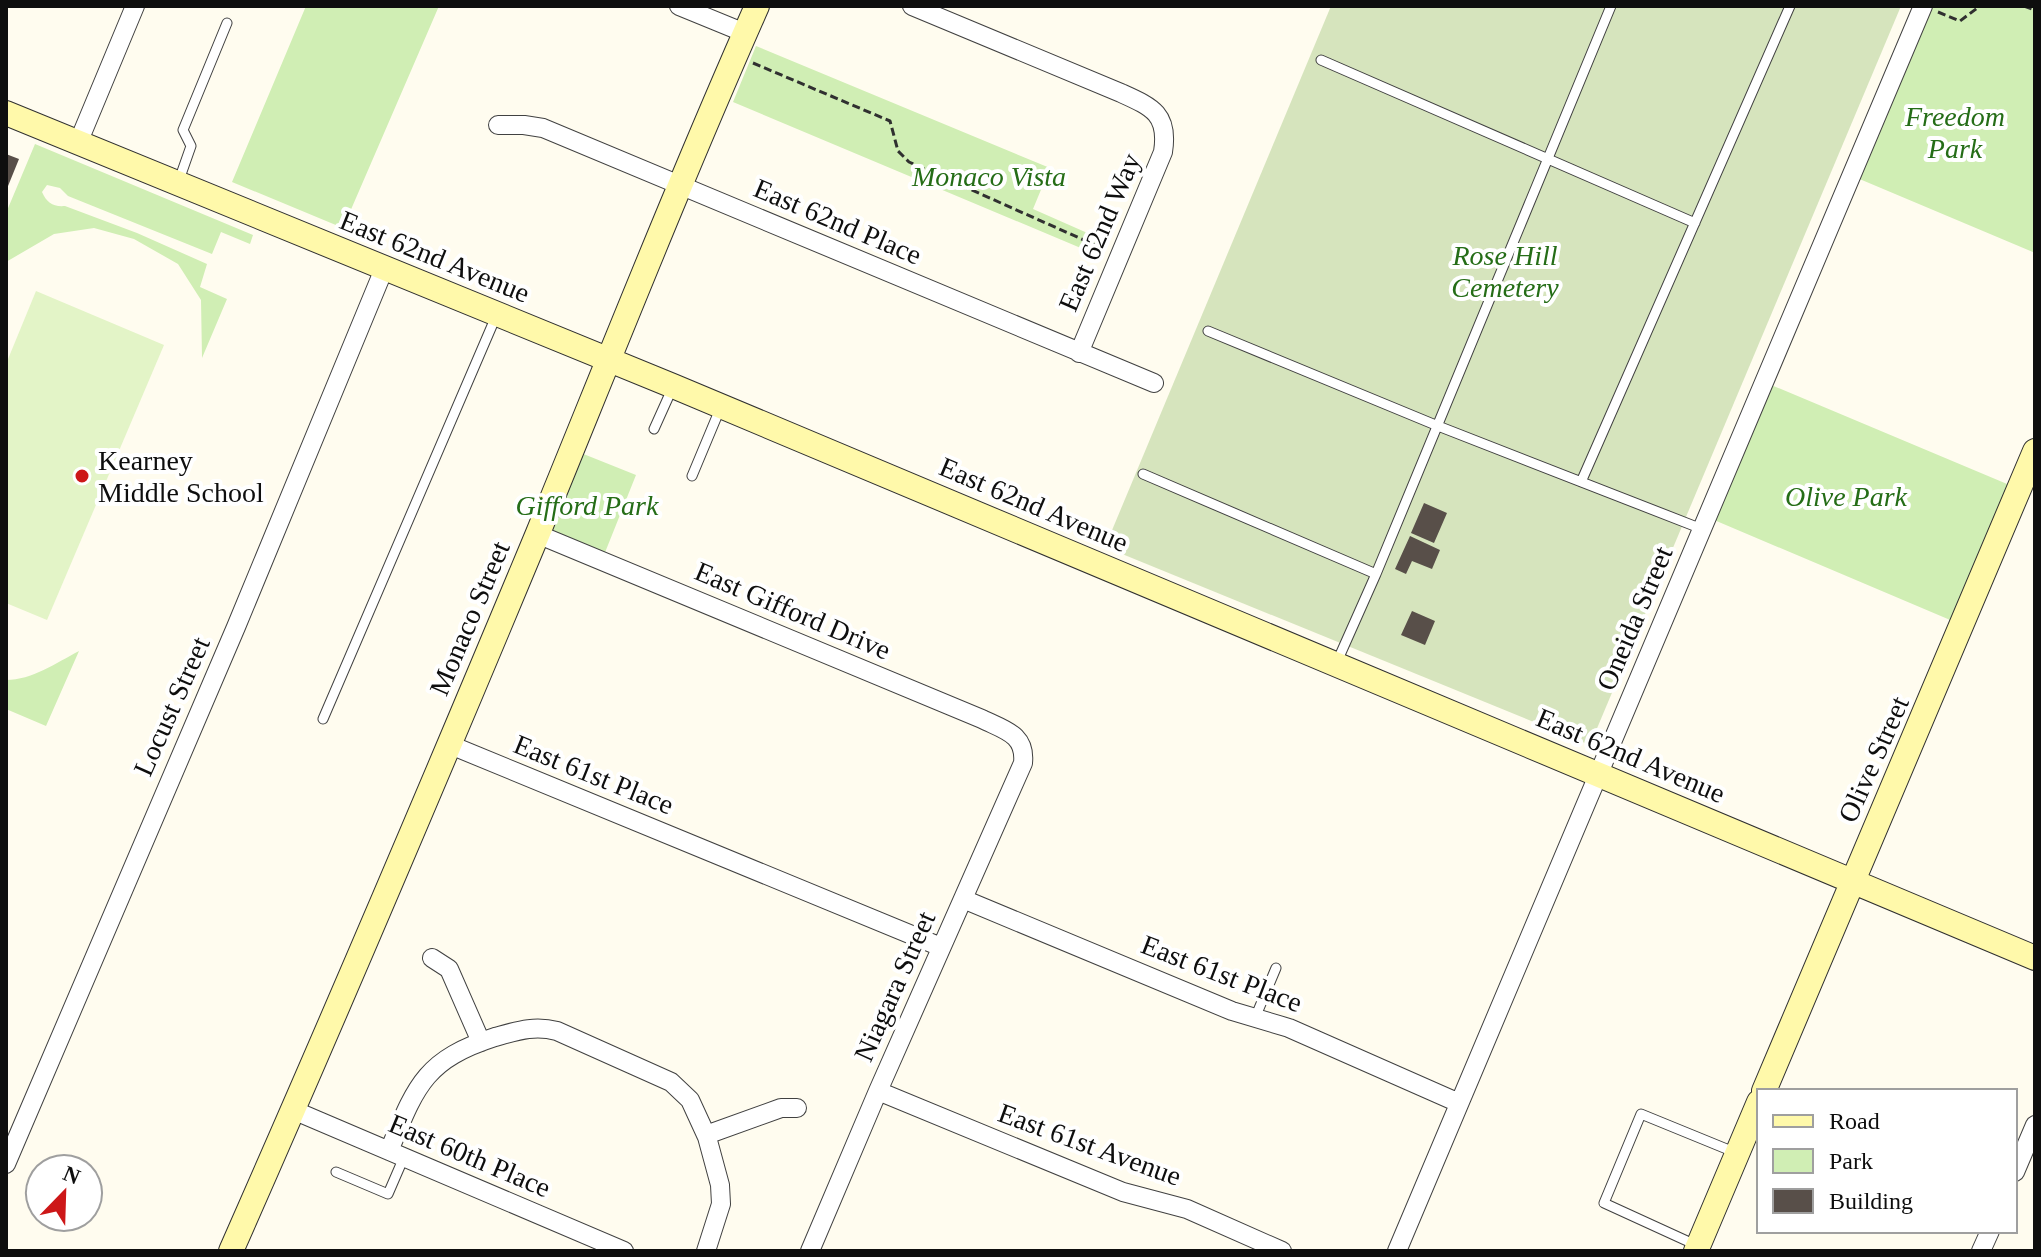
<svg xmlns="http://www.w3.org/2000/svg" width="2041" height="1257" font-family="Georgia,serif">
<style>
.green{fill:#d0eeb4}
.cemetery{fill:#d6e4bd}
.pitch{fill:#e3f4c7}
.building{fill:#584f49}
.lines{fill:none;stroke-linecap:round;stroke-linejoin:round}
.lane-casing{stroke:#414141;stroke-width:11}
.street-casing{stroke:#414141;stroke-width:20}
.secondary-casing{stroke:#303030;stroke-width:26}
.path{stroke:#303030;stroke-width:3;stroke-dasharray:8 4;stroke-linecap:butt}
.lane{stroke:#fff;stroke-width:9}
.street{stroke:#fff;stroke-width:18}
.secondary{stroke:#fff9aa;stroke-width:24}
.poi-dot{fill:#cd1718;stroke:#fff;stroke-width:3}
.labels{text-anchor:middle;stroke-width:8;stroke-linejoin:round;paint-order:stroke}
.park-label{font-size:28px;font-style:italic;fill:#256d17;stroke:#fff}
.street-label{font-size:28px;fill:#0e0e0e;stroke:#fff}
.poi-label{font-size:28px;fill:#0e0e0e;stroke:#fff;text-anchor:start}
</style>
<rect width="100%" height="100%" fill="#fffcef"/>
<path class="green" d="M306 6H439L343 228 232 182Z
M1923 6H2035V253L1850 175Z
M756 46 1050 168 1033 209 1101 239 1095 254 733 102Z
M35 144 253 235 250 244 221 232 212 254 68 196 60 188 47 185 42 192C47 203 53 207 65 206L137 233 207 264 200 287 227 299 202 358 201 300 178 264 134 239 94 228 54 234 6 262V213Z
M1764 382 2019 489 1962 625 1707 517Z
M571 449 636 475 602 560 537 534Z
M79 651 46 726 6 709V680C32 680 56 663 79 651Z"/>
<path class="cemetery" d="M1331 6H1901L1590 745 1105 547Z"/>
<path class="pitch" d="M36 291 164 345 47 620 6 603V364Z"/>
<path class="building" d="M6 154 19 159 6 191Z
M1424 503 1447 513 1434 543 1411 533Z
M1410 536 1440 550 1432 569 1412 561 1406 574 1395 569Z
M1412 611 1435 621 1425 645 1401 635Z"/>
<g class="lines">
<defs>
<path id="lane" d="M1321 60 1695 223
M178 183 191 146 183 130 227 23
M1208 331 1438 426 1702 529
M654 429 672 389
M1143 474 1376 574
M692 476 720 409
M1581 482 1790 6
M1336 664 1376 574 1611 6
M323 719 497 314
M1255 1018 1276 968
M336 1172 388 1194 404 1157
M1698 1246 1604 1203 1641 1114 1734 1152"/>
<path id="street" d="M679 6 745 33
M912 6 1121 93C1152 107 1169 114 1163 152L1079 353
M498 125H524L543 128 1154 383
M78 143 135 6
M537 534 982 719C1004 730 1026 734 1023 763L878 1091 810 1251
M448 744 941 947
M963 899 1232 1011 1289 1028 1459 1103
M432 958 449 969 481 1042
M878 1091 1123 1192 1187 1209 1282 1251
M293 1110 624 1251
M706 1135 781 1108H797
M389 1151C416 1086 424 1060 495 1037 517 1031 534 1025 557 1031L671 1082 690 1100 707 1137 720 1185 721 1204 706 1251
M6 1164 236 627 384 269
M2015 1172 2035 1125
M1397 1251 1923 6
M1981 1251 1990 1231"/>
<path id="secondary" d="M6 113 673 386 2035 958
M1764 1091 2035 451
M231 1251C336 1013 438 773 538 533 610 357 680 180 757 6
M1696 1251 1759 1102"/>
</defs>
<use href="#lane" class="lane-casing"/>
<use href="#street" class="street-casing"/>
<use href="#secondary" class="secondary-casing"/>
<path class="path" d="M2024 6 2035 10
M1938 12 1960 21 1980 6
M753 63 890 121 898 151 909 162 1104 249"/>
<use href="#lane" class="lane"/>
<use href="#street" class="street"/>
<use href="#secondary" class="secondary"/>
</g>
<circle class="poi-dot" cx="82" cy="476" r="8"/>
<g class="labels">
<g class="park-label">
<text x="1955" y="126">Freedom<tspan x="1955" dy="32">Park</tspan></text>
<text x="989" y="186">Monaco Vista</text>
<text x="1505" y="265">Rose Hill<tspan x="1505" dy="32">Cemetery</tspan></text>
<text x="1846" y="506">Olive Park</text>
<text x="587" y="515">Gifford Park</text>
</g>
<g class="street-label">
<text transform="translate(838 221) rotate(23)" y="10">East 62nd Place</text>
<text transform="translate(1099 232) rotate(-67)" y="10">East 62nd Way</text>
<text transform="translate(435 256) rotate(22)" y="10">East 62nd Avenue</text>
<text transform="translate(1034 504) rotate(23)" y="10">East 62nd Avenue</text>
<text transform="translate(793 610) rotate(23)" y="10">East Gifford Drive</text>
<text transform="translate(469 618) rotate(-67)" y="10">Monaco Street</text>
<text transform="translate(1634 618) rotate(-67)" y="10">Oneida Street</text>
<text transform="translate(171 706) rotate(-66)" y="10">Locust Street</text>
<text transform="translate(1631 755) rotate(23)" y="10">East 62nd Avenue</text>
<text transform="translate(1873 759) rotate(-66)" y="10">Olive Street</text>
<text transform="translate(594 774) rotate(22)" y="10">East 61st Place</text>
<text transform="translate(1222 973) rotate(21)" y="10">East 61st Place</text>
<text transform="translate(894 986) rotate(-66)" y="10">Niagara Street</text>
<text transform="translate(1090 1144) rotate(20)" y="10">East 61st Avenue</text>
<text transform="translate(470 1155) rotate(23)" y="10">East 60th Place</text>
</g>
<g class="poi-label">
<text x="98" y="470">Kearney<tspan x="98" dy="32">Middle School</tspan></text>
</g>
</g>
<rect width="2041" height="1257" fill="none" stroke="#0e0e0e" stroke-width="16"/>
<rect x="1757" y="1089" width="260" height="144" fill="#ffffff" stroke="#9f9f9f" stroke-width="2"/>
<rect x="1773" y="1115" width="40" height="12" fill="#fff9aa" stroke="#9f9f9f" stroke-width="2"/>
<text x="1829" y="1129" font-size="24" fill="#0e0e0e">Road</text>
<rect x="1773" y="1149" width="40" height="24" fill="#d0eeb4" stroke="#9f9f9f" stroke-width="2"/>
<text x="1829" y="1169" font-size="24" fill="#0e0e0e">Park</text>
<rect x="1773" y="1189" width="40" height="24" fill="#584f49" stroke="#9f9f9f" stroke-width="2"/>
<text x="1829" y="1209" font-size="24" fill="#0e0e0e">Building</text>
<g transform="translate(64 1193) rotate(23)"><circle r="38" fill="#ffffff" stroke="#9f9f9f" stroke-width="2"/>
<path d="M0-6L14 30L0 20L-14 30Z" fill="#cd1718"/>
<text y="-12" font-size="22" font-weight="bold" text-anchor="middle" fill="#0e0e0e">N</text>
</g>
</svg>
